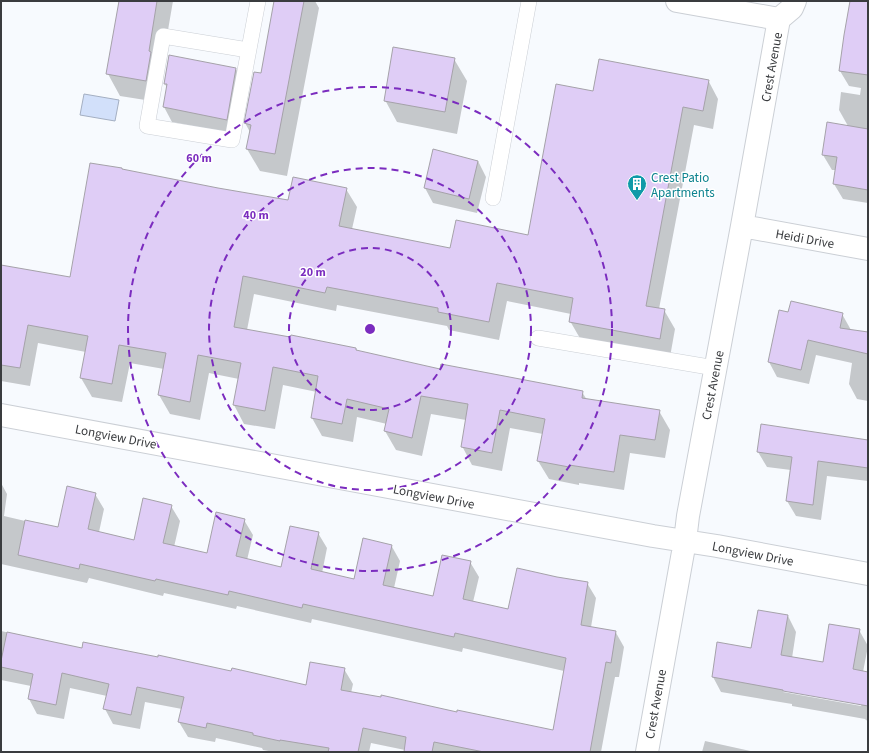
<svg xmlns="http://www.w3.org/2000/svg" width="869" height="753" font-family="'Source Sans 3',sans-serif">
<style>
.water{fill:#d2e0fa;stroke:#a4afc2}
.shadow{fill:#0003;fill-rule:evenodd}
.building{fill:#dfcdf6;stroke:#a5a2a9}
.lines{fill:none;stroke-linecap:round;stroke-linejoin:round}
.lane-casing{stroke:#cbcfd5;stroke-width:16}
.street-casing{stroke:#cbcfd5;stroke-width:24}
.lane{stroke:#fff;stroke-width:15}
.street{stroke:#fff;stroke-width:22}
.ring{fill:none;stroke:#7b2cbf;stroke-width:2;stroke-dasharray:7 5}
.labels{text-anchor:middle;stroke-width:3;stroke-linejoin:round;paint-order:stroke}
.street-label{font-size:13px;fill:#3a3c3f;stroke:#fff}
.culture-label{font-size:13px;fill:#0d838f;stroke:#fff;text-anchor:start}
.centre{fill:#7b2cbf;stroke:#fff;stroke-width:2}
.ring-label{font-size:12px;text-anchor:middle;font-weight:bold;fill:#7b2cbf;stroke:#fff;stroke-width:3;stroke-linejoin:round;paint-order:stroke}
</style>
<rect width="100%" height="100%" fill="#f7fafe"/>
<path class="water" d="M84 94 119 100 115 121 80 115Z"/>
<path class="shadow" d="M120 1H173L161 71 158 102 120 96 108 74Z
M275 1H315L319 8 287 176 260 171 247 149 250 132 245 123 261 74Z
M851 1H868V203L843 199 834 184 836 170H832L823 155 848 126 839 110 841 92 860 95 861 88 849 86 840 71 845 35Z
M454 59 467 81 457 134 397 122 385 100Z
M236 69 244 84 235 134 172 122 164 107 167 88 165 84Z
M708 80 718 99 713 129 694 125 659 309 664 310 675 329 670 357 581 340 570 321 571 314 507 301 499 340 449 330 447 326 337 305 336 311 254 294 247 330 356 348 357 351 441 370 582 392 587 400 659 411 670 430 665 458 630 453 624 490 579 483V485L549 479 538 461 543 434 510 428 502 471 472 465 462 446 466 420 431 414 422 456 396 450 385 431 387 424 357 417 353 442 322 436 312 418 317 392 283 385 275 429 244 424 234 405 239 379 209 373 200 420 170 414 159 395 164 369 130 363 122 402 92 397 81 378 86 352 38 343 30 386 1 381V279L71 278 218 189 289 201 346 189 357 207 352 229 451 249 528 236 594 92Z
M478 161 486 177 477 213 433 203 425 188Z
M789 314H842L851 330 868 333V401L857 399 849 384 852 363 816 355 809 384 777 377 769 362Z
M868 440V481L827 476 821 520 796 516 787 501 791 470 767 467 758 452Z
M1 483 7 494 4 516 59 529 95 494 104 509 99 532 135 541 171 506 180 521 174 547 208 554 244 520 253 535 247 560 282 568 318 533 327 548 322 573 355 580 391 545 400 561 394 588 434 597 470 562 479 577 473 602 509 610 587 583 596 598 591 627 615 631 624 647 619 677H615L601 752H405V750L371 743 369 752H274L263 750 262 748 216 738 215 742 188 737 179 722 182 709 145 702 140 729 113 724 105 709 107 696 70 688 64 719 37 714 29 699 31 686 1 680V631L83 649 232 672 306 686 344 669 353 684 351 693 554 731 564 671 463 648 462 652 312 619 311 623 237 606 236 609 164 593 163 596 89 578 87 583 1 564Z
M788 616 796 632 792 658 824 663 859 630 868 646 863 672 868 673V721L866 720 865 719 792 706V704L721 692 713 677 752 649ZM783 690 862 704 861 706 783 692Z
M705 741 755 752H702Z"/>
<path class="building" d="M119 1H157L149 51 151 52 146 81 106 74Z
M274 1H304L275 154 246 149 251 125 244 123 254 72 261 73Z
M850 1H868V75L839 71 844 35Z
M393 47 455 58 445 112 384 101Z
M169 55 236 68 227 120 163 107 167 84H164Z
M599 59 709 80 703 111 683 107 646 306 665 309 660 339 569 322 573 298 497 283 489 322 438 312V308L327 287 325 293 243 276 234 327 290 337 291 335 356 348V350L440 369 441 364 583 391 582 398 660 410 655 440 620 435 614 472 569 465V467L537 461 545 419 500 410 492 453 461 447 468 404 421 396 412 438 384 431 389 409 347 399 342 424 311 418 318 376 273 367 265 411 233 405 241 363 198 355 190 402 158 395 166 353 119 345 112 384 80 378 88 336 28 325 20 368 1 365V265L70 277 90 163 122 168V169L218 188 288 200 293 177 347 188 339 226 450 248 456 220 528 235 556 84 593 91Z
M827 122 868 129V190L833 184 837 157 822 155Z
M433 149 478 161 469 199 424 188Z
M791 301 843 313 840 328 868 332V354L808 340 801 370 768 362 779 310 788 312Z
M761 424 868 440V468L818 461 813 505 786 501 792 457 757 452Z
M67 486 96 493 88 529 134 540 143 498 172 505 163 543 207 553 216 512 245 519 236 556 281 567 290 526 319 532 311 569 354 579 363 538 392 545 383 585 433 596 442 555 471 561 463 599 508 609 517 568 557 577 588 582 581 625 616 631 611 663 606 662 590 752H484L434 742 432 752H404L406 737 363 728 358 752H328L329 748 280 740V741L253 735V733L207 723 206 728 178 722 184 697 137 687 131 715 103 709 109 684 62 673 56 705 28 699 33 674 1 667V661L7 632 82 648 83 642 158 657V655L231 671 232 668 306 685 310 662 345 668 341 690 381 697V695L457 712V710L553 730 566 658 455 633 454 637 303 604 302 608 229 591 228 595 156 579 155 581 80 564 79 569 18 555 25 520 58 527Z
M758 610 788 615 781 655 823 662 829 624 860 629 853 669 868 672V706L783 691V690L712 677 717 642 751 648Z"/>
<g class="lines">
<defs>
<path id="lane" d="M248 50 163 36 147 126 232 140 258 1
M493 198 529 1
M538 338 715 368"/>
<path id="street" d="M677 1 779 19
M742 226 868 249
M1 415 653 536 717 546 868 574
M647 752 685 541 688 516 742 226 779 19 792 8 795 1"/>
</defs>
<use href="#lane" class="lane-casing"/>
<use href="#street" class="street-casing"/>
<use href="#lane" class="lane"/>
<use href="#street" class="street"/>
</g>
<g class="ring">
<circle cx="370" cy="329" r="81"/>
<circle cx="370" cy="329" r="161"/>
<circle cx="370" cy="329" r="242"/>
</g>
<defs>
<symbol id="building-pin" viewBox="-11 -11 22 30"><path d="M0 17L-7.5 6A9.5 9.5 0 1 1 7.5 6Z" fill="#0f9aa8" stroke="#fff"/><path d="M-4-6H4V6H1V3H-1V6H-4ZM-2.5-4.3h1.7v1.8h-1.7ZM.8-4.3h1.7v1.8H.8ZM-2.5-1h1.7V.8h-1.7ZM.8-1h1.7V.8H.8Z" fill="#fff"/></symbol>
</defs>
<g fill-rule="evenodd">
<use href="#building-pin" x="626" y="173" width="22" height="30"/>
</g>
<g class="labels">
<g class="street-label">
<text transform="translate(771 67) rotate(-80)" y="5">Crest Avenue</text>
<text transform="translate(805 238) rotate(10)" y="5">Heidi Drive</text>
<text transform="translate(712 385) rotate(-79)" y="5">Crest Avenue</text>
<text transform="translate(116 436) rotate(11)" y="5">Longview Drive</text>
<text transform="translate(434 496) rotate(11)" y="5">Longview Drive</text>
<text transform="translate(753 553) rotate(11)" y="5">Longview Drive</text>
<text transform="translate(655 704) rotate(-80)" y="5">Crest Avenue</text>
</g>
<g class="culture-label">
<text x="651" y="182">Crest Patio<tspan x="651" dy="15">Apartments</tspan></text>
</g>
</g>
<circle cx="370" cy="329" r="6" class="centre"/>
<g class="ring-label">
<text x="199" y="162">60 m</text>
<text x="256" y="219">40 m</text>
<text x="313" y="276">20 m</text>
</g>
<rect width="869" height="753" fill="none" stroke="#3a3c3f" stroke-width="4"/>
</svg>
